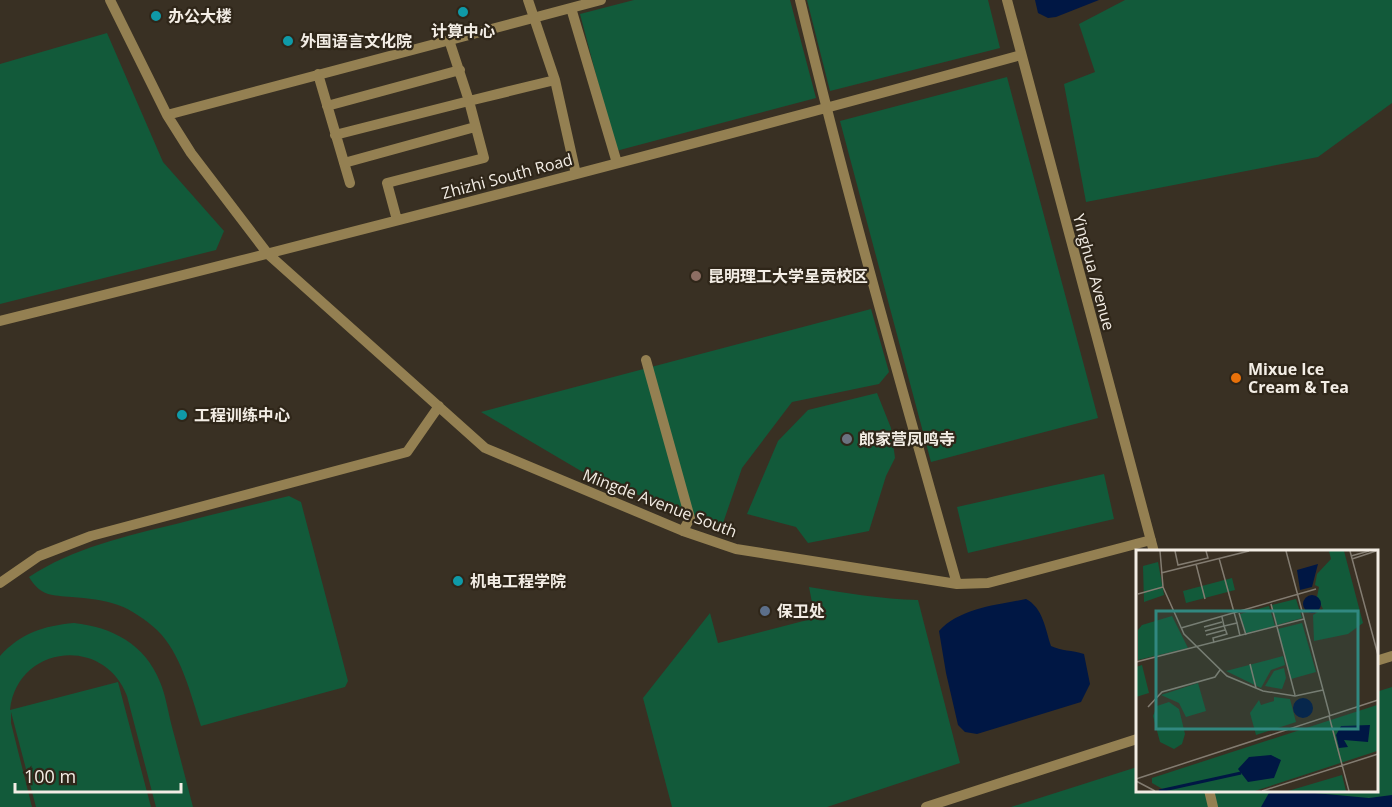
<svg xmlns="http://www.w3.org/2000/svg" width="1392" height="807" font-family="'Open Sans','Noto Sans SC',sans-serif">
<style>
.green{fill:#125a3a}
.water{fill:#001744}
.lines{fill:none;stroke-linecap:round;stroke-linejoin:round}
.minor{stroke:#948052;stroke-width:10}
.culture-dot{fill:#0f9aa8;stroke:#2f2619;stroke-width:2}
.education-dot{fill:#8d6e63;stroke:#2f2619;stroke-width:2}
.food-dot{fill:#e8710a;stroke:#2f2619;stroke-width:2}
.worship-dot{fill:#6b7280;stroke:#2f2619;stroke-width:2}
.service-dot{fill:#5c6f8a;stroke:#2f2619;stroke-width:2}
.labels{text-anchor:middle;stroke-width:4.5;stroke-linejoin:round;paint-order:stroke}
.poi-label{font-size:16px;font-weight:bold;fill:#f3ede5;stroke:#2f2619;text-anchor:start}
.street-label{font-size:16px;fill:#f3ede5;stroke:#2f2619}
.inset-river{fill:none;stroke:#001744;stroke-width:3}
.inset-road{fill:none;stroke:#837c71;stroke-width:1.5}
.view{fill:#318880;fill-opacity:0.15;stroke:#318880;stroke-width:3}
.inset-edge{fill:none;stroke:#f3ede5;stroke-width:3}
</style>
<rect width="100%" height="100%" fill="#393023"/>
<path class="green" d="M634 0H790L816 98 616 151 580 14Z
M807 0H988L1000 48 830 91Z
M1125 0H1392V103L1318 157 1086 202 1064 84 1095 72 1079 24Z
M107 33 163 162 224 231 216 250 0 304V64Z
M1007 77 1098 418 931 462 840 121Z
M871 309 889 372 879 384 792 402 742 468 722 526 677 511 581 471 481 412Z
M877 393 891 428 895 458 886 476 869 531 808 543 796 527 747 514 778 441 808 410Z
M1104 474 1114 519 968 553 957 507Z
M289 496 301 502 348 681 345 687 201 726C191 695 181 653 157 630 146 620 132 610 118 605 104 600 87 598 72 597 52 595 41 597 29 577 73 548 126 536 176 524 214 514 252 505 289 496Z
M809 587C846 593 881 599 918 600L960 763 827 807H672L643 698 710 613 718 643 815 618Z
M74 623C112 627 145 644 160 682 166 696 168 712 172 727 179 753 186 780 193 807H156L127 696C104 635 17 645 10 710L118 682 151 807H36L11 712V723L32 807H0V656C21 633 43 626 74 623Z
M1392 687V807H1011L1137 767V790H1376V692Z"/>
<path class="water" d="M1035 0H1099L1056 17 1048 18 1038 13Z
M1026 599C1043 608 1045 628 1051 646 1061 651 1072 650 1084 654L1090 684 1081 702 977 734 965 732 958 725 946 673 939 631C960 608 997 605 1026 599Z
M1270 791H1293L1369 798 1392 795V807H1261Z"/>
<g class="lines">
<path class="minor" d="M110 0 167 115 191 153 268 254 485 448 683 531 736 549 957 584 988 583 1151 540
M528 0 555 80
M800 0C847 196 902 390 957 584
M1007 0 1154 552
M571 8 617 163
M318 74 350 183
M327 106 460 70
M167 115 601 0
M335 135 469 101 449 40
M344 163 475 127
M397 220 387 183 484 158 469 101 555 80 576 174
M0 321C341 236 682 148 1021 55
M646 360 690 518 683 531
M0 583 39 556 91 536 407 452 439 406
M1376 661 1392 656
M1209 790 1213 807
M926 807 1137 739"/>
</g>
<g class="culture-dot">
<circle cx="463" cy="12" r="6"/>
<circle cx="156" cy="16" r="6"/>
<circle cx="288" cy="41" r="6"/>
<circle cx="182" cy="415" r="6"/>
<circle cx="458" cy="581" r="6"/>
</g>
<circle class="education-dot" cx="696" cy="276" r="6"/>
<circle class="food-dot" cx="1236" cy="378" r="6"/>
<circle class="worship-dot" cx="847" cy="439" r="6"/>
<circle class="service-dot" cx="765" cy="611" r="6"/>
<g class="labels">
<g class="poi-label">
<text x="168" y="22">办公大楼</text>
<text x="463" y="37" text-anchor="middle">计算中心</text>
<text x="300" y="47">外国语言文化院</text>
<text x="708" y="282">昆明理工大学呈贡校区</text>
<text x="1248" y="375">Mixue Ice<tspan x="1248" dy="18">Cream &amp; Tea</tspan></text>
<text x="194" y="421">工程训练中心</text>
<text x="859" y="445">郎家营凤鸣寺</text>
<text x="470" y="587">机电工程学院</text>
<text x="777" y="617">保卫处</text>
</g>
<g class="street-label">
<text transform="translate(507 176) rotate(-15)" y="6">Zhizhi South Road</text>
<text transform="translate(1094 272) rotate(75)" y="6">Yinghua Avenue</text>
<text transform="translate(660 503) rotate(21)" y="6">Mingde Avenue South</text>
</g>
</g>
<g transform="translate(1136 550)">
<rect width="242" height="242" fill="#393023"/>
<path d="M193 1H208L227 73 212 84 178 91 177 65 187 59 181 47 183 37 179 35 181 24 195 9ZM22 12 28 45 8 52 7 16ZM96 28 99 40 50 53 47 41ZM160 49 166 68 141 75 136 55ZM133 56 139 76 110 83 104 64ZM36 66 52 98 2 110V80L6 75ZM166 73 180 122 155 129 142 79ZM147 106 149 115 135 120 125 138 90 121ZM6 115 13 143 0 147V117ZM148 118 150 128 146 139 129 136 138 121ZM62 133 70 161 50 167 43 153 25 145ZM138 147 154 149 160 172 120 185 114 163 123 150 125 155 138 151ZM33 152 43 159 49 184 46 194 38 199 24 192 17 166 21 156ZM241 155V201L119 241H30L16 233V228ZM206 225 210 241H152Z" fill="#125a3a"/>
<path d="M182 14 176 37 164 40 161 20ZM167 54a9 9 0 1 1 18 0a9 9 0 1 1-18 0ZM157 158a10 10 0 1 1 20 0a10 10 0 1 1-20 0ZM234 175 232 192 208 190 212 197 203 198 200 185 205 176ZM135 205 145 210 138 228 112 232 102 219 113 207Z" fill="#001744"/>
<path class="inset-river" d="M23 241 105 223"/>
<path class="inset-road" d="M39 1 42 15 72 8 70 1M150 1 194 166M214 1 242 105M215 6 233 1M83 8 101 73M216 9 240 1M60 14 69 49M25 23 113 1M27 37 48 84 91 126 127 141 159 146 187 140M2 44 27 37 24 1M135 54 159 145M103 63 110 85M0 65V1M68 77 86 72M45 78 180 39M69 81 88 76 86 67M70 85 89 80M78 93 77 88 91 84 88 76 101 73 104 86M0 112 168 69M114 114 120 138M12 157 26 142 79 127 84 120M193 166 213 241M0 229 242 150M0 231 19 241M126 241 242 204"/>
<path class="view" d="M20 61H222V179H20Z"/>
<rect width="242" height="242" class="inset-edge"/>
</g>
<path d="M15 783v9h166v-9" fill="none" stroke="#f3ede5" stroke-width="3"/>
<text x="24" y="783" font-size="18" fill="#f3ede5" stroke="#2f2619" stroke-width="4.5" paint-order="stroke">100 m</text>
</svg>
